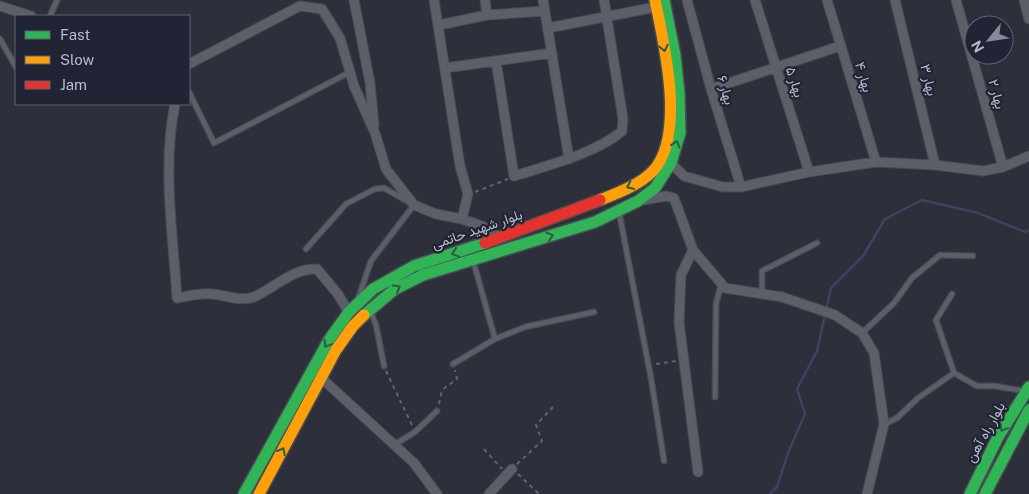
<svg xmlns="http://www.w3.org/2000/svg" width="1029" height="494" font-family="'Public Sans',Vazirmatn,sans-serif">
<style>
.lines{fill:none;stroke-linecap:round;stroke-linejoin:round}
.stream{stroke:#3c4364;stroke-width:2.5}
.lane-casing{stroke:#494b53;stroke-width:7}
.street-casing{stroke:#494b53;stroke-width:11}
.fast-casing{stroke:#494b53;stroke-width:14}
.slow-casing{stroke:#494b53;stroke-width:14}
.jam-casing{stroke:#494b53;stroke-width:14}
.path{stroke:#60636c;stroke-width:2;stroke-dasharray:4 4;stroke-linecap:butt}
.lane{stroke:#5d5f68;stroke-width:4.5}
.street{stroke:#5d5f68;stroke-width:9}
.fast{stroke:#30b455;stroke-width:11}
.slow{stroke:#ff9f0a;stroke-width:11}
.jam{stroke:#e5322d;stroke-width:11}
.oneway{stroke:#265e42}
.labels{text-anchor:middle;stroke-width:4.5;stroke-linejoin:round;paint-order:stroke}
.street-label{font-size:14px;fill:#b8bbca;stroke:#202435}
</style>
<rect width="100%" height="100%" fill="#2d303a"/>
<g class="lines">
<path class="stream" d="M770 494 777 487 788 453 805 414 797 389 817 351 831 288 863 256 885 219 922 200 978 213 1025 232 1029 230"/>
<defs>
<path id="lane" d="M50 16 57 0
M0 39 16 67
M189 92 214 143 350 72
M619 212 651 378 664 461
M306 249 346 204 375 189 384 188 414 205 371 261 358 299
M473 260 495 339
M762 294V271L817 243
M952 294 936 320 954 373
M370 310 376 325 384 366
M862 333 894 303 912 278 940 255 973 256
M453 364 495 339 525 327 594 312
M715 397 716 304 721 285
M885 424 897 418 918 398 954 373 977 386H995L1024 391
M394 445 415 432 437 411"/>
<path id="street" d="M354 0 370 83 374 125
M434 0 460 166 468 194 462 219
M485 0 487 15
M543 0 569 159
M687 0 711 89 741 187
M755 0 809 172
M827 0 876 162
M895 0 935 165
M956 0 1003 167
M1024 0 1029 19
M0 6 31 16
M439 25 487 15 545 11
M548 28 656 7
M496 61 514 176C546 166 597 153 622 131L623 119 604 0
M189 64 300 6 322 9 340 38 354 86 375 133 386 169 414 205 436 214 462 219 482 226 501 238
M445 68 552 53
M711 89 840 46
M175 104C162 166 173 235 177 298 188 296 201 293 212 294 226 295 241 302 254 297 276 287 293 268 317 269L337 293 349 312
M671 163 684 176 723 187H741L809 172 876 162 935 165 983 171 1003 167 1029 156
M643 200 666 196 674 198 693 250 725 288 782 297 835 315 862 333 874 353 884 424 867 494
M693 250 681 275 679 322 698 472
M317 374 414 463 437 494
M489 494 512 469"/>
<path id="fast" d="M364 315 395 289 423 275 595 222 638 201 655 188 671 163 680 133 679 93 675 55 664 0
M244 494 329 340 349 312 373 289 414 266 485 243
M970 494 998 437 1029 387
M985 494 1029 410"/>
<path id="slow" d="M600 200C618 193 641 184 653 171 686 135 664 43 655 0
M259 494 336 350 353 326 364 315"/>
<path id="jam" d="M485 243 600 200"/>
</defs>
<use href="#lane" class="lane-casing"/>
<use href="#street" class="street-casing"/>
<use href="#fast" class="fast-casing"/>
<use href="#slow" class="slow-casing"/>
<use href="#jam" class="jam-casing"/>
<path class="path" d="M475 192 508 179
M656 364 676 361
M386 371 412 425
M439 404 442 390 457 379 455 370
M484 449 502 469
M517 464 542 441 536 425 553 407
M518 474 539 494"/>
<use href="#lane" class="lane"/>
<use href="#street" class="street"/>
<use href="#fast" class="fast"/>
<use href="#slow" class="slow"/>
<use href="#jam" class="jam"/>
</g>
<defs><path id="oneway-chevron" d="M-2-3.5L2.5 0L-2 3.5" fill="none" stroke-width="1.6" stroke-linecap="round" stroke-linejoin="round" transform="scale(1.25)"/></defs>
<g class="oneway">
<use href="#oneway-chevron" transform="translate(664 48) rotate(78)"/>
<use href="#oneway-chevron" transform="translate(676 144) rotate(-73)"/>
<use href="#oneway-chevron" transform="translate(630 186) rotate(155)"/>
<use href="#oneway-chevron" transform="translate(550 236) rotate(-17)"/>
<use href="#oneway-chevron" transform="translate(455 253) rotate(162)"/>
<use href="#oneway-chevron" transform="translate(397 288) rotate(-30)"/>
<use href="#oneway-chevron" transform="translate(327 344) rotate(121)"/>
<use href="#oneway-chevron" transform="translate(1003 428) rotate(121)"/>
<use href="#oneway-chevron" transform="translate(282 451) rotate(-62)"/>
</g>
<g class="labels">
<g class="street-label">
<text transform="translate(864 77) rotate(73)" y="5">بهار ۴</text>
<text transform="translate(929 80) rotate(76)" y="5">بهار ۳</text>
<text transform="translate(795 82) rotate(72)" y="5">بهار ۵</text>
<text transform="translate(726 90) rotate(74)" y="5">بهار ۶</text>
<text transform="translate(997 94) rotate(75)" y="5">بهار ۲</text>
<text transform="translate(477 229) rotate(-19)" y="5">بلوار شهید حاتمی</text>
<text transform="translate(985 432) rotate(-61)" y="5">بلوار راه آهن</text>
</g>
</g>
<rect x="15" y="15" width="175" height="90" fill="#202435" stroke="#5d6071"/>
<rect x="25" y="31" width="25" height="8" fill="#30b455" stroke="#5d6071"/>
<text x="60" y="40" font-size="15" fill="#b8bbca">Fast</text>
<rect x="25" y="56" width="25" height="8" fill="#ff9f0a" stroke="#5d6071"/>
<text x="60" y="65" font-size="15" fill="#b8bbca">Slow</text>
<rect x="25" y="81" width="25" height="8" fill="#e5322d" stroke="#5d6071"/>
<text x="60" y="90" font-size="15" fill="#b8bbca">Jam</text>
<g transform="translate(989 40) rotate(240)"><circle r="24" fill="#202435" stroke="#5d6071"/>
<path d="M0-4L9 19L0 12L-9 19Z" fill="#878a98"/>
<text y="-8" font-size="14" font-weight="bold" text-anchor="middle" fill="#b8bbca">N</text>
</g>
</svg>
